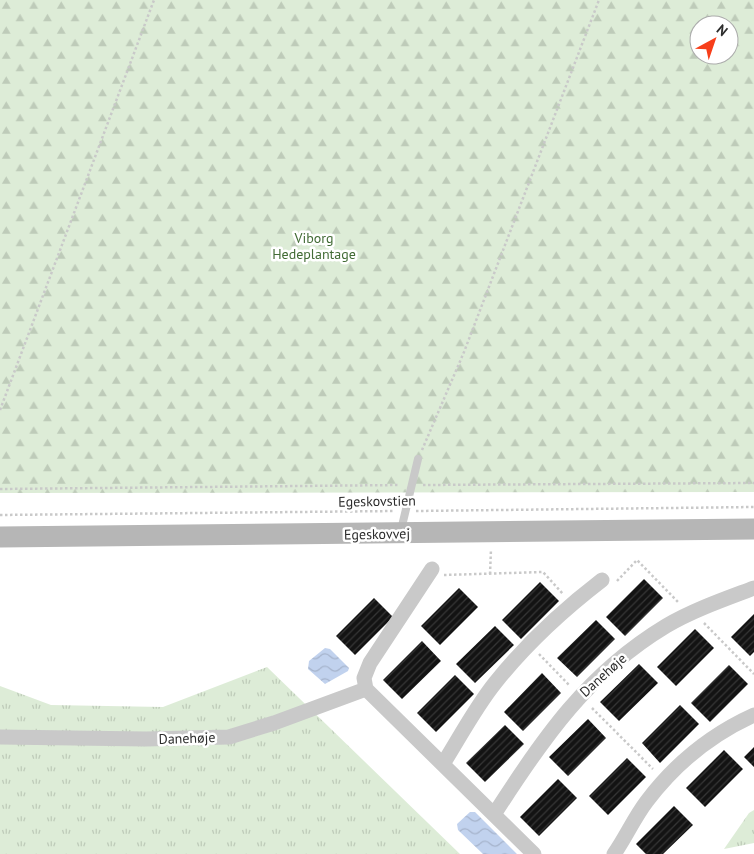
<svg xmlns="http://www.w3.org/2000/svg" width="754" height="854" font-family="'PT Sans',sans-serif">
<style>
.grass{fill:url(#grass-tufts)}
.forest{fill:url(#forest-firs);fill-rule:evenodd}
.water{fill:url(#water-waves)}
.building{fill:url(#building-hatch)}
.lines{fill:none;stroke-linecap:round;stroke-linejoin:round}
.path{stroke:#c9c9c9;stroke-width:2.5;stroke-dasharray:2.5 2.5;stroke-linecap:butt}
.lane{stroke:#c9c9c9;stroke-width:8}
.street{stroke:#c9c9c9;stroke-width:15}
.secondary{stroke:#b6b6b6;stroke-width:21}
.labels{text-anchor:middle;stroke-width:5;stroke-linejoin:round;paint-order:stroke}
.park-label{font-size:14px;fill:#426b35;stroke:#fff}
.street-label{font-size:14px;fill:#2c2c2c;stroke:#fff}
</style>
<defs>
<pattern id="grass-tufts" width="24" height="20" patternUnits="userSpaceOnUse" patternTransform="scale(1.25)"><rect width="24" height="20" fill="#ddecd7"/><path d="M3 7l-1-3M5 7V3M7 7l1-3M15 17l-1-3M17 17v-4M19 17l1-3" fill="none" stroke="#becbb9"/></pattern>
<pattern id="forest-firs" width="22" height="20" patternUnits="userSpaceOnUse" patternTransform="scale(1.25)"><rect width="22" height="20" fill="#ddecd7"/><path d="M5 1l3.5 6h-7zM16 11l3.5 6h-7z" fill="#becbb9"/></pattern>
<pattern id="water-waves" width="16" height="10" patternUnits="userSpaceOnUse" patternTransform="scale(1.25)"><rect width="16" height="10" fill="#c1d2ee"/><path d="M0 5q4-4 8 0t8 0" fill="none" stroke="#a6b4cc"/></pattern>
<pattern id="building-hatch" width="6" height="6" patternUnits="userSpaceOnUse" patternTransform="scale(1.25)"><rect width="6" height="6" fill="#131313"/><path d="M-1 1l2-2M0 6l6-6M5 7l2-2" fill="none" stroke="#363636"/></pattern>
</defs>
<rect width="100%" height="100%" fill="#fff"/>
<path class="grass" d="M267 667 460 854H0V686L51 705 163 707Z
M754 810V843L724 849 749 813Z"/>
<path class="forest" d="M0 0H754V492L0 493ZM699 25H729V55H699Z"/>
<path class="water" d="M325 648 330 649 349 668 348 671 325 684 308 669 309 661Z
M470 812H475L517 854H483L458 830 457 824Z"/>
<path class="building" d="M644 579 663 598 625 636 606 617Z
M540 582 559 601 521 639 502 620Z
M459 588 478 607 440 645 421 626Z
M374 598 393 617 355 655 336 636Z
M754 614V652L750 656 731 637Z
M596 620 615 639 577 677 557 658Z
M495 626 514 645 475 683 456 664Z
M695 629 714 648 676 686 657 667Z
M422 641 441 661 402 699 383 680Z
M639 664 658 683 619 721 600 702Z
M729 665 748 684 710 722 691 703Z
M542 673 561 693 523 731 504 712Z
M455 675 474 694 436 732 417 713Z
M680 705 699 724 660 763 642 743Z
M588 719 606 738 568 776 549 757Z
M505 725 524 744 485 782 466 763Z
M754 747V767L744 757Z
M724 750 743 769 705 807 686 788Z
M627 758 646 777 608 815 589 796Z
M558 779 577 798 539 836 520 817Z
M674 806 693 825 663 854H646L636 844Z"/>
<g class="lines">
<path class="path" d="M0 410 154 0
M422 450 464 352 599 0
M423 485 754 483
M0 489 400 485
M416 511 754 507
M0 515 395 511
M490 574 491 549
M444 575 543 572 563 594
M617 581 637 560 679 603
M704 623 754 674
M539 654 570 686
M592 708 653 769"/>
<path class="lane" d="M401 530 418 459"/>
<path class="street" d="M432 569 370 663 364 678 366 689 534 854
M0 737 146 739 229 737 274 723 366 689
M443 764C460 737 475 708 495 683 526 644 563 610 602 580
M495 813C543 738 588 673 666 626 693 610 725 599 754 588
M614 854C626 837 634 818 647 801 675 764 712 734 754 715"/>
<path class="secondary" d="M0 537 754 529"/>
</g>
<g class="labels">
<g class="park-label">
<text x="314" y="243">Viborg<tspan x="314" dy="16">Hedeplantage</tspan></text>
</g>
<g class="street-label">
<text transform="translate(377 501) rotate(-1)" y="5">Egeskovstien</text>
<text transform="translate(377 534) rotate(-1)" y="5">Egeskovvej</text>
<text transform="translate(603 675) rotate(-42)" y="5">Danehøje</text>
<text transform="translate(187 738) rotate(-2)" y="5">Danehøje</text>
</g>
</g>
<g transform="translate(714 40) rotate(40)"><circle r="24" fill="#ffffff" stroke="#ababab"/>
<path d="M0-4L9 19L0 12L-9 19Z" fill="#f73e1a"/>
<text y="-8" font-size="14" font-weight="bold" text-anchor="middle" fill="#2c2c2c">N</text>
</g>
</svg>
